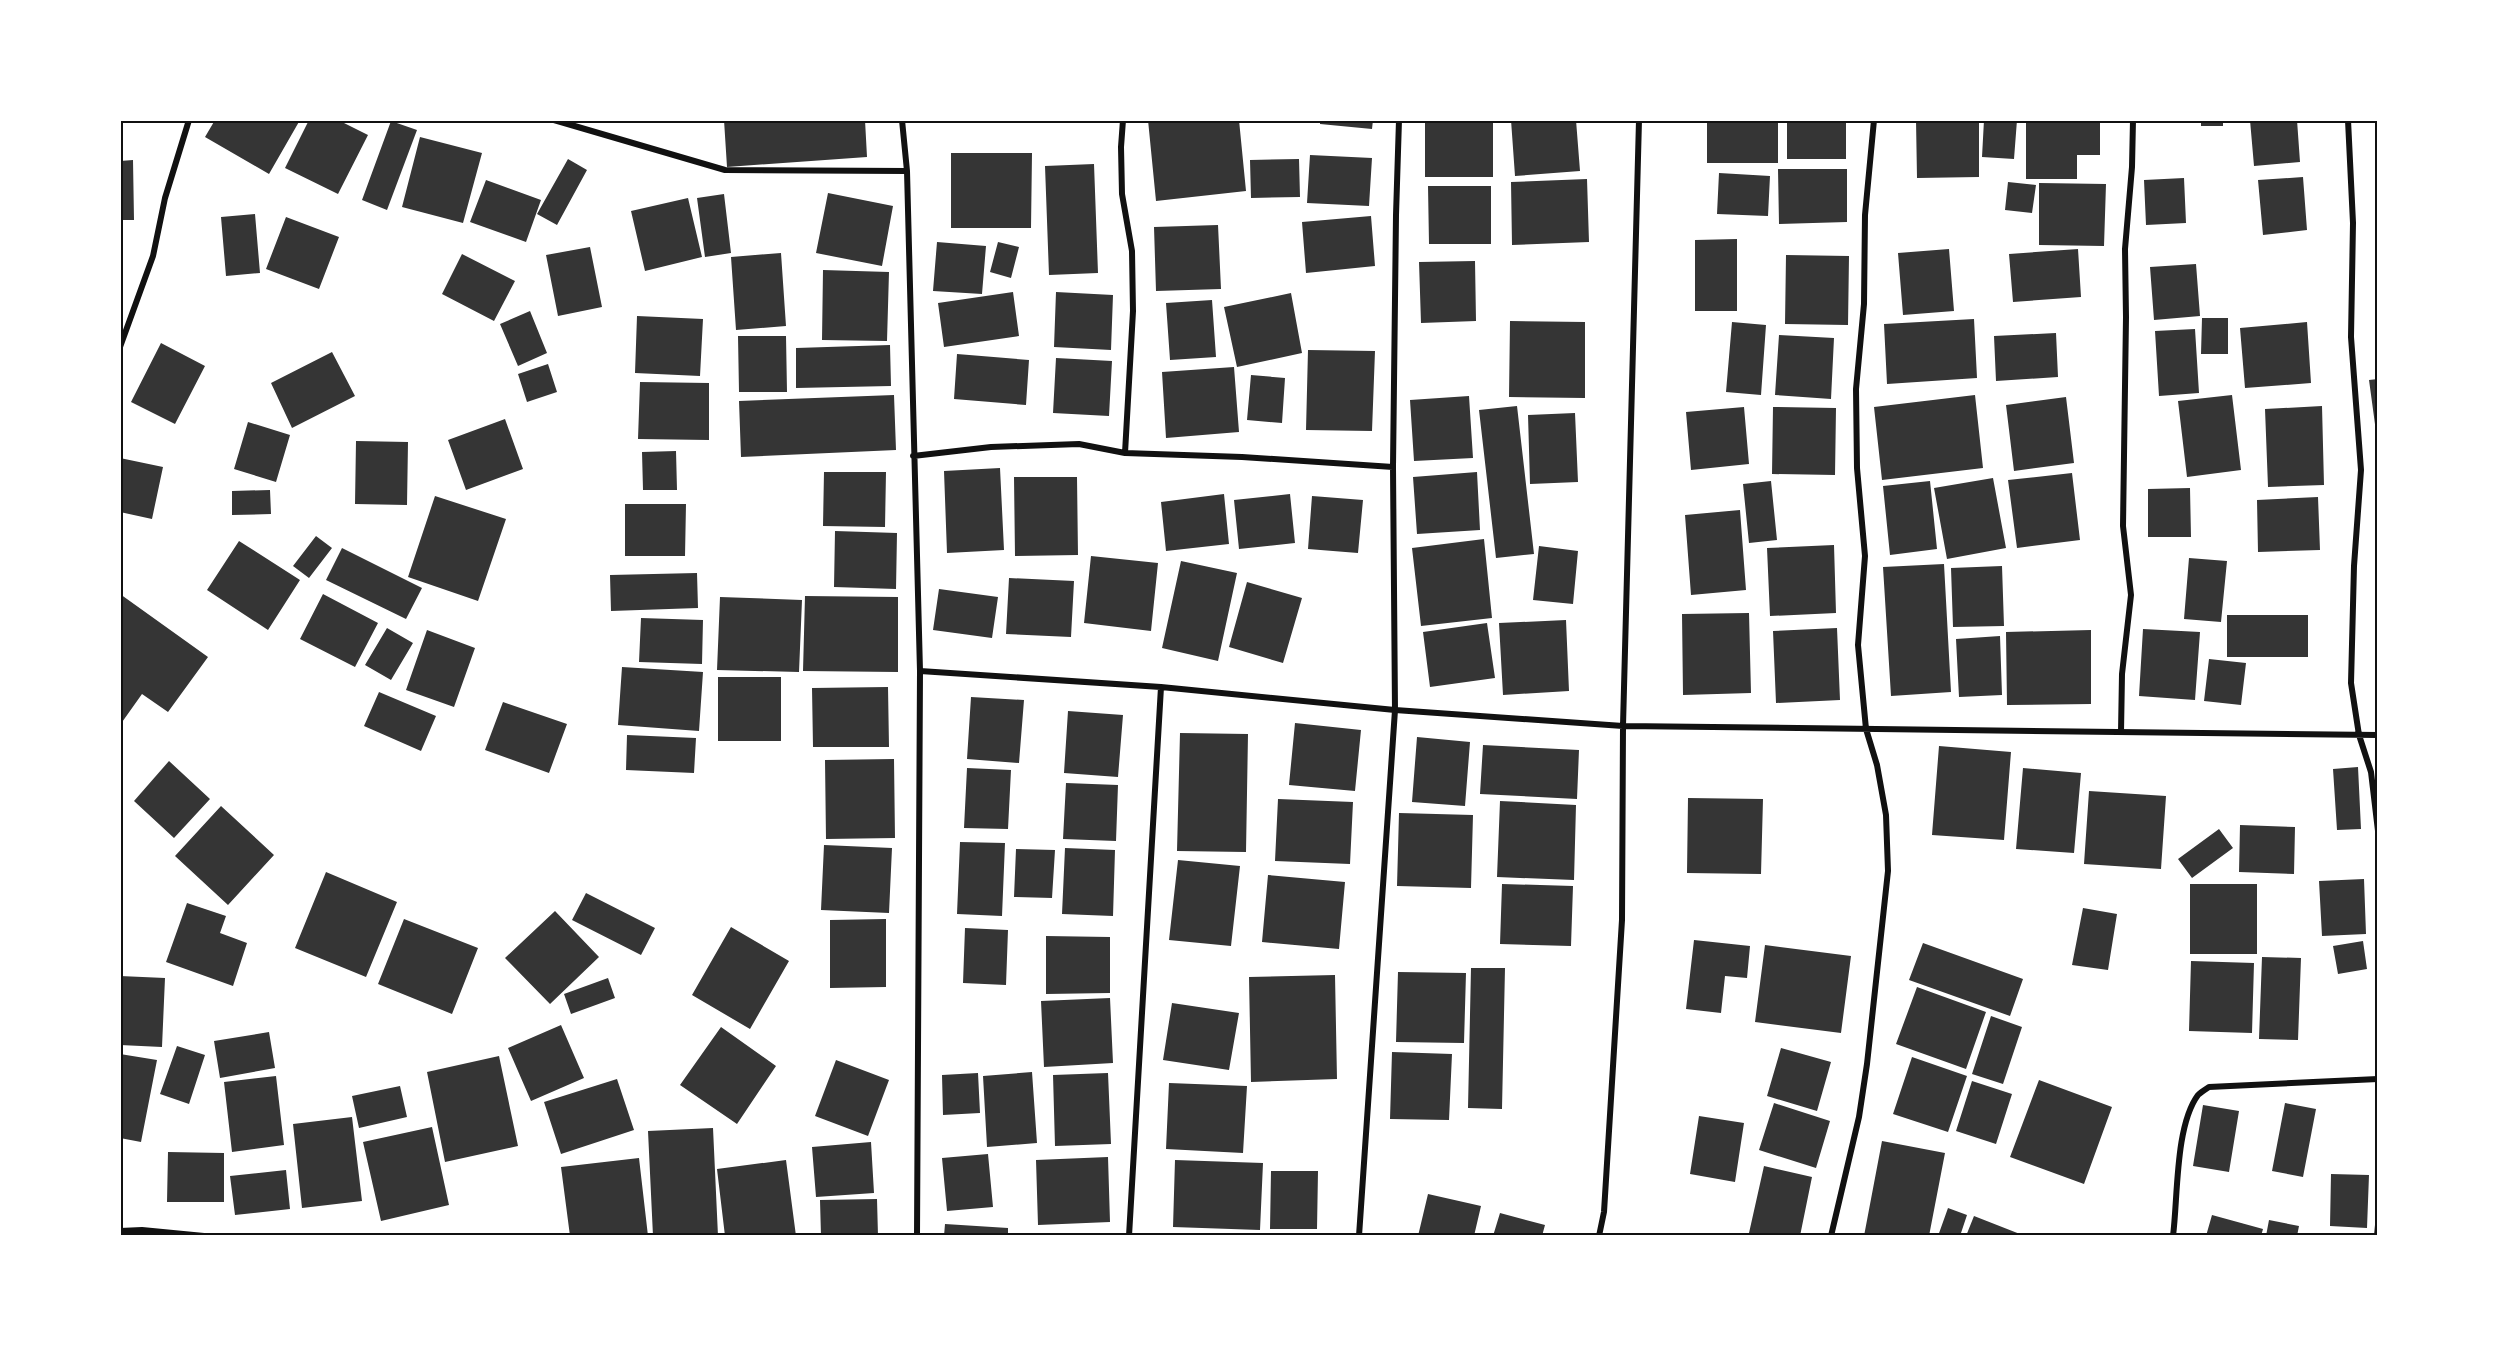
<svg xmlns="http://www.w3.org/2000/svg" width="2498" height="1356" font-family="'Varela Round',sans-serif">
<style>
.building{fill:#353535}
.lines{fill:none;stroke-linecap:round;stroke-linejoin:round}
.minor{stroke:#111;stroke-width:6}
.neatline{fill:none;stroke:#111;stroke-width:2}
</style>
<rect width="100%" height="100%" fill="#fff"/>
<path class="building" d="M215 120H300L269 174 205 137Z
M309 120H338L368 135 338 194 285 168Z
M724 120H865L867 157 727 167Z
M1148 120H1239L1246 191 1156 201Z
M1320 120H1373L1372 129 1320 124Z
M1425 120H1493V177H1425Z
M1511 120H1576L1580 171 1515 176Z
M1707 120H1778V163H1707Z
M1787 120H1846V159H1787Z
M1916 120H1979V177L1917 178Z
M1984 120H2017L2014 159 1982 157Z
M2026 120H2100V155H2077V179H2026Z
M2201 120H2223V126H2201Z
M2250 120H2297L2300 162 2254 166Z
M391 121 417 130 387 210 362 200Z
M420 137 482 153 463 223 402 207Z
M951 153H1032L1031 228H951Z
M1310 155 1372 158 1369 206 1307 203Z
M568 159 587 170 557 225 537 214Z
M1299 159 1300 197 1251 198 1250 160Z
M133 160 134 220H120V161Z
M1094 164 1098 273 1049 275 1045 166Z
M1778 169H1847V222L1779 224Z
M1719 173 1770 176 1768 216 1717 214Z
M2303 177 2307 230 2263 235 2258 180Z
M2184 178 2186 223 2146 225 2144 180Z
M1587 179 1589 242 1512 245 1511 182Z
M486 180 541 200 526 242 470 222Z
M2008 182 2036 185 2032 213 2005 210Z
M2039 183 2106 184 2104 246 2039 245Z
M1428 186H1491V244H1429Z
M828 193 893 206 882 266 816 253Z
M724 194 731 253 705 257 697 198Z
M688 198 702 257 645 271 631 211Z
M255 214 260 273 226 276 221 217Z
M1371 216 1375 266 1306 273 1302 222Z
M286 217 339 237 319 289 266 269Z
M1218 225 1221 289 1156 291 1154 227Z
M1737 239V311H1695V240Z
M937 242 986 246 982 294 933 291Z
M998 242 1019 247 1011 278 990 272Z
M590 247 602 307 558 316 546 255Z
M1949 249 1954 311 1903 315 1898 253Z
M2078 249 2081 297 2013 302 2009 254Z
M781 253 786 326 736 330 731 257Z
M462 254 515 281 494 321 442 294Z
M1786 255 1849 256 1848 325 1785 324Z
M1475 261 1476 321 1421 323 1419 262Z
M2196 264 2200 316 2154 320 2150 267Z
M823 270 889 272 887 341 822 340Z
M1013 292 1019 336 944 347 938 303Z
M1056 292 1113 295 1111 350 1054 347Z
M1291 293 1302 353 1237 367 1224 307Z
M1212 300 1216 357 1170 360 1166 303Z
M530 311 547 353 518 366 500 324Z
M637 316 703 319 700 376 635 373Z
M2202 318H2228V354H2201Z
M1974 319 1977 378 1887 384 1884 324Z
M1510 321 1585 322V398L1509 397Z
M1732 322 1766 325 1761 395 1726 392Z
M2307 322 2311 383 2245 388 2240 328Z
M2195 329 2199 393 2159 396 2155 331Z
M2056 333 2058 377 1996 381 1994 336Z
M1779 335 1834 338 1831 399 1775 395Z
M738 336H786L787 392H739Z
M161 343 205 366 175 424 131 402Z
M890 345 891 386 796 388V348Z
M1308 350 1375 351 1372 431 1306 430Z
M332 352 355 396 292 428 271 383Z
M957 354 1029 360 1026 405 954 399Z
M1056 358 1112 361 1109 416 1053 413Z
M548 364 557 392 527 402 518 374Z
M1234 367 1239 432 1166 438 1162 372Z
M1251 375 1285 378 1282 423 1247 420Z
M2378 379V438L2377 439 2369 380Z
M640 382 709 383V440L638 439Z
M894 395 896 450 741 457 739 401Z
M1975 395 1983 468 1882 480 1874 407Z
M2232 395 2241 470 2187 477 2178 401Z
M1469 396 1473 458 1414 461 1410 400Z
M2066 397 2074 463 2014 471 2006 405Z
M1517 406 1534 554 1496 558 1479 410Z
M2322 406 2324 485 2268 487 2265 409Z
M1744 407 1749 464 1691 470 1686 412Z
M1773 407 1836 408 1835 475 1772 474Z
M1575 413 1578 482 1530 484 1528 415Z
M505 419 523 469 466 490 448 440Z
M248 422 290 435 276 482 234 469Z
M356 441 408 442 407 505 355 504Z
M676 451 677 490H643L642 452Z
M120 458 163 467 152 519 120 512Z
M1000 468 1004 550 947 553 944 471Z
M824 472H886L885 527 823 526Z
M1477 472 1480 530 1417 534 1413 477Z
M2072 473 2080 540 2017 548 2008 480Z
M1014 477H1077L1078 555 1015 556Z
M1993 478 2006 548 1947 559 1934 488Z
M1771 481 1777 540 1749 543 1743 484Z
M1930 481 1937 549 1890 555 1883 486Z
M2190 488 2191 537H2148V489Z
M270 490 271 514 232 515V491Z
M1224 494 1229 544 1166 551 1161 502Z
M1290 494 1295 543 1239 549 1234 500Z
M435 496 506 519 478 601 408 577Z
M1312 496 1363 500 1358 553 1308 549Z
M2318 497 2320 550 2258 552 2257 500Z
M625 504H686L685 556H625Z
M1740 510 1746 590 1691 595 1685 515Z
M835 531 897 533 896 589 834 587Z
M316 536 332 548 309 578 293 566Z
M1484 539 1492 618 1421 626 1412 548Z
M239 541 300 580 268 630 207 590Z
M1834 545 1836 613 1770 616 1767 548Z
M1539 546 1578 551 1573 604 1533 600Z
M342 548 422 588 406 619 326 580Z
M1091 556 1158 563 1151 631 1084 623Z
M2189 558 2227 561 2221 622 2184 619Z
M1181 561 1237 573 1218 661 1162 648Z
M1944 564 1951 692 1891 696 1883 567Z
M2002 566 2004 626 1953 627 1951 568Z
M697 573 698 608 611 611 610 575Z
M1009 578 1074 581 1071 637 1006 634Z
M1247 582 1302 598 1283 663 1229 647Z
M939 589 998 597 992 638 933 630Z
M120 594 208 657 168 712 142 694 120 725Z
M323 594 378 623 355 667 300 639Z
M805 596 898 597V672L803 671Z
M720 597 802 600 799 672 717 670Z
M1749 613 1751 693 1683 695 1682 614Z
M2227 615H2308V657H2227Z
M641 618 703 620 702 664 639 662Z
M1566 620 1569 691 1503 695 1499 623Z
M1487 623 1495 678 1430 687 1423 632Z
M387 628 413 643 391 680 365 665Z
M1837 628 1840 700 1776 703 1773 631Z
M2143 629 2200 632 2195 700 2139 696Z
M427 630 475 648 454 707 406 690Z
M2091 630V704L2007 705 2006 632Z
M2000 636 2002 695 1959 697 1956 639Z
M2209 659 2246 663 2241 705 2204 701Z
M622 667 703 672 699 731 618 725Z
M718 677H781V741H718Z
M888 687 889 747H813L812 688Z
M379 692 436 716 421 751 364 726Z
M971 697 1024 700 1019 763 967 759Z
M503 702 567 724 549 773 485 750Z
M1068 711 1123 715 1118 777 1064 773Z
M1295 723 1361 730 1355 791 1289 785Z
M1180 733 1248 734 1246 852 1177 851Z
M627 735 696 738 694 773 626 770Z
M1417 737 1470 742 1465 806 1412 802Z
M1483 745 1579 750 1577 799 1480 794Z
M1939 746 2011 752 2004 840 1932 835Z
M894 759 895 838 826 839 825 760Z
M169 761 210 799 174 838 134 801Z
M2358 767 2361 829 2337 830 2333 769Z
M967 768 1011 770 1008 829 964 828Z
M2023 768 2081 773 2074 853 2016 849Z
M1066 783 1118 785 1116 841 1063 839Z
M2089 791 2166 796 2161 869 2084 864Z
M1688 798 1763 799 1761 874 1687 873Z
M1278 799 1353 802 1350 864 1275 861Z
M1500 801 1576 805 1574 880 1497 877Z
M221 806 274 855 228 905 175 856Z
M1399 813 1473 815 1471 888 1397 886Z
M2240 825 2295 827 2294 874 2239 872Z
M2219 829 2233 848 2192 878 2178 859Z
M960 842 1005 843 1002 916 957 914Z
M824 845 892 848 889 913 821 910Z
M1065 848 1115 850 1113 916 1062 914Z
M1016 849 1055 850 1052 898 1014 897Z
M1178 860 1240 866 1231 946 1169 940Z
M326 872 397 902 366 977 295 948Z
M1268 875 1345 882 1339 949 1262 942Z
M2364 879 2366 934 2322 936 2319 881Z
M1502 884 1573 886 1571 946 1500 944Z
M2190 884H2257V954H2190Z
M586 893 655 928 641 955 572 920Z
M187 903 226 916 220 933 247 943 233 986 166 962Z
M2083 908 2117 914 2108 970 2072 965Z
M555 911 599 957 550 1004 505 958Z
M404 919 478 948 452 1014 378 984Z
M886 919V987L830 988V920Z
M731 927 789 961 750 1029 692 995Z
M965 928 1008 930 1006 985 963 983Z
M1046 936 1110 937V993L1046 994Z
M1694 940 1750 946 1747 978 1725 976 1721 1013 1686 1009Z
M2363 941 2367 969 2338 974 2333 946Z
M1923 943 2023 979 2010 1016 1909 980Z
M1765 945 1851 956 1841 1033 1755 1022Z
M2262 957 2301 958 2298 1040 2259 1039Z
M2191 961 2254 963 2252 1033 2189 1031Z
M1471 968H1505L1502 1109 1468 1108Z
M1398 972 1466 973 1464 1043 1396 1042Z
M1335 975 1337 1079 1251 1082 1249 977Z
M120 976 165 978 162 1047 120 1045Z
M608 978 615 998 571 1014 564 994Z
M1917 987 1986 1012 1966 1069 1896 1044Z
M1110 998 1113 1063 1044 1067 1041 1001Z
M1172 1003 1239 1013 1229 1070 1163 1060Z
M1991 1016 2022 1027 2003 1084 1972 1074Z
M561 1025 584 1078 531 1101 508 1048Z
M721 1027 776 1066 737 1124 680 1085Z
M269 1032 275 1068 220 1078 214 1041Z
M177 1046 205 1055 189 1104 160 1094Z
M1781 1048 1831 1062 1817 1111 1767 1096Z
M1392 1052 1452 1054 1449 1120 1390 1119Z
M120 1054 157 1060 141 1142 120 1138Z
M499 1056 518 1146 445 1162 427 1072Z
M1912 1057 1967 1076 1948 1132 1893 1114Z
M836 1060 889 1080 868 1136 815 1116Z
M1032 1072 1037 1143 987 1147 983 1076Z
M978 1073 980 1113 943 1115 942 1075Z
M1108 1073 1111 1144 1055 1146 1053 1075Z
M276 1076 284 1145 232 1152 224 1082Z
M617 1079 634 1130 561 1154 544 1102Z
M2039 1080 2112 1107 2084 1184 2010 1157Z
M1972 1081 2012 1094 1996 1144 1956 1131Z
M1169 1083 1247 1086 1243 1153 1166 1149Z
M400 1086 407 1117 359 1128 352 1096Z
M1774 1103 1830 1121 1816 1168 1759 1150Z
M2285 1103 2316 1109 2303 1177 2272 1171Z
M2203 1105 2239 1111 2229 1172 2193 1166Z
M1699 1116 1744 1123 1735 1182 1690 1174Z
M352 1117 362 1201 302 1208 293 1124Z
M432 1127 449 1205 381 1221 363 1142Z
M713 1128 718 1236H653L648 1131Z
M1882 1141 1945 1153 1929 1236H1864Z
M871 1142 874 1193 816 1197 812 1147Z
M168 1152 224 1153V1202H167Z
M988 1154 993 1207 947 1211 942 1158Z
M1108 1157 1110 1222 1038 1225 1036 1160Z
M639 1158 648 1236H570L561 1167Z
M786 1160 796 1236H725L717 1169Z
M1175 1160 1263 1163 1260 1230 1173 1227Z
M1764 1166 1812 1177 1800 1236H1763L1749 1233Z
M286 1170 290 1209 235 1215 230 1176Z
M1271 1171H1318L1317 1229H1270Z
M2331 1174 2369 1175 2367 1228 2330 1226Z
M1428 1194 1481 1206 1474 1236H1418Z
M877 1199 878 1236H821L820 1200Z
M1948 1208 1967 1215 1960 1236H1938Z
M1500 1213 1545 1225 1542 1236H1493Z
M2212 1215 2263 1229 2261 1236H2206Z
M1974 1216 2025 1236H1966Z
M2269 1220 2299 1226 2297 1236H2266Z
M945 1224 1008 1228V1236H944Z"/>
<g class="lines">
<path class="minor" d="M554 120 725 170 907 171
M902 120 907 171 920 671 917 1236
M1123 120 1121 147 1122 194 1132 251 1133 311 1125 453
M2348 120 2353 223 2351 337 2361 470 2354 566 2351 683 2359 735 2371 772 2378 831
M120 347 153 256 165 198 189 120
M913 456 991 447 1079 444 1125 453 1242 457 1393 467
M920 671 1161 687 1395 710 1623 726 2378 735
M2121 732 2122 674 2131 595 2123 526 2126 317 2125 249 2132 167 2133 120
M120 1231 142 1230 204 1236
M1129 1236 1161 687
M1359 1236 1395 710 1393 467 1396 215 1399 120
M1599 1236 1604 1212 1622 920 1623 726 1639 120
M1831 1236 1859 1117 1867 1064 1888 871 1886 815 1877 765 1866 729 1858 645 1865 556 1857 468 1856 389 1864 304 1865 215 1874 120
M2173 1236C2178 1198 2175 1126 2198 1095 2201 1092 2206 1089 2209 1087L2378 1079
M2377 1236 2378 1225"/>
</g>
<rect width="2498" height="1356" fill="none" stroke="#ffffff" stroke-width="243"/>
<rect x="122" y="122" width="2254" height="1112" class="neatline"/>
</svg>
